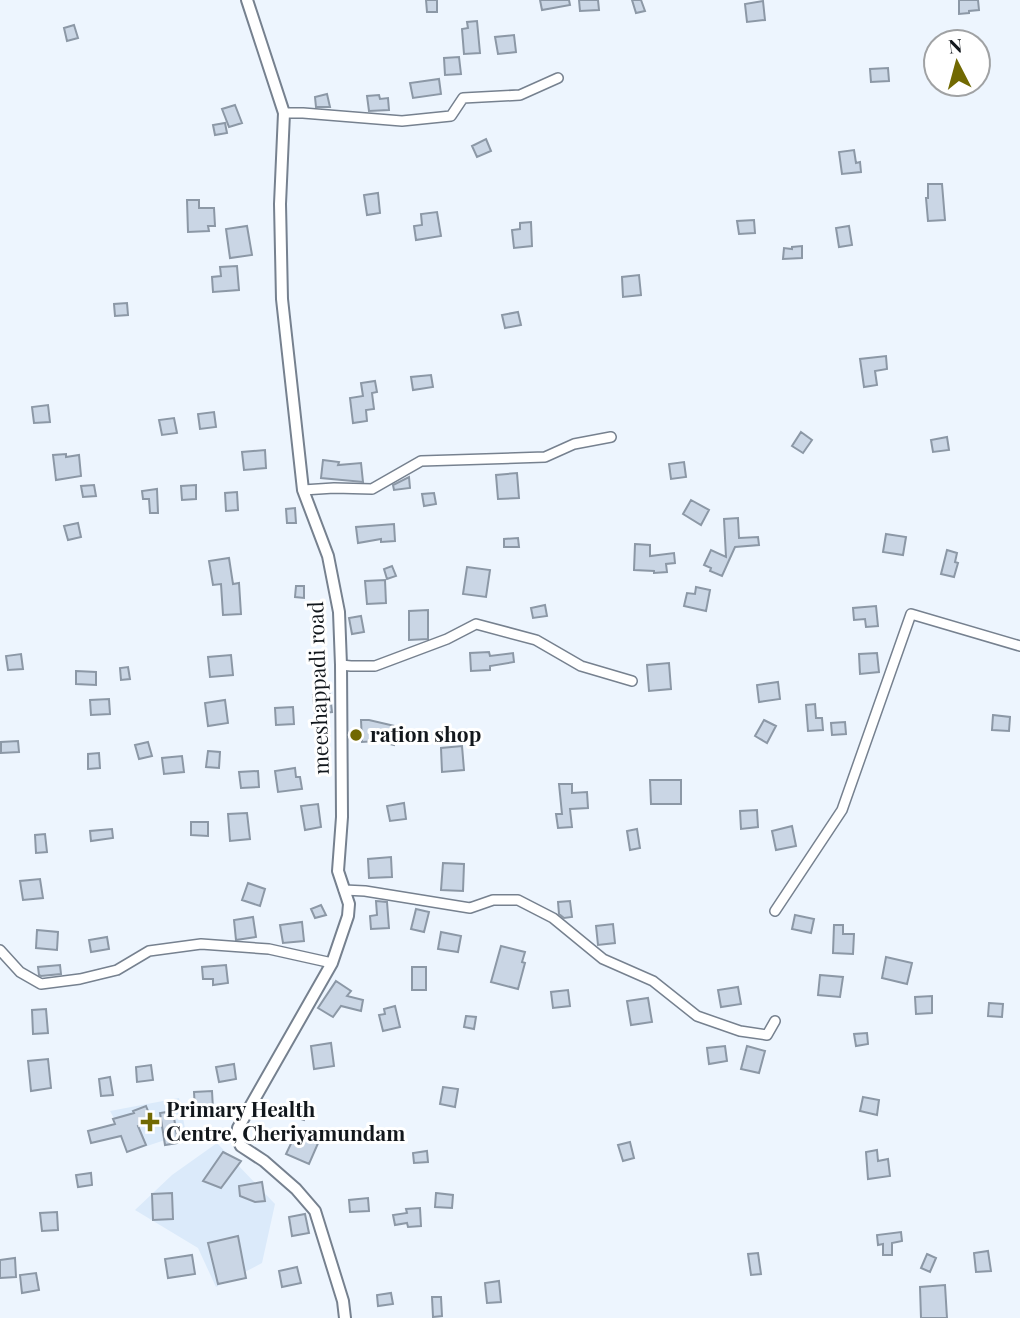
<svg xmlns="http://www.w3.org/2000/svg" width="1020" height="1318" font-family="'Playfair Display',serif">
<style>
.built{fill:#dbeafa}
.building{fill:#cad6e5;stroke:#8c98a6;stroke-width:2}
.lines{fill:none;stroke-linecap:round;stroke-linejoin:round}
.minor-casing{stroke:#76818f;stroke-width:12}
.tertiary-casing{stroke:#76818f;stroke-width:14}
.minor{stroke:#fff;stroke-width:9}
.tertiary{stroke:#fff;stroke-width:10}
.poi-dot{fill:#716902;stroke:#fff;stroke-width:2.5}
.labels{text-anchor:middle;stroke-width:6;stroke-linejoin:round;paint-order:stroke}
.street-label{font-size:21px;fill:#12171c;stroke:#fff}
.poi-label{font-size:21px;font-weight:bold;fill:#12171c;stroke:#fff;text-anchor:start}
</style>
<rect width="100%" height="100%" fill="#edf5fe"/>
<path class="built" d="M179 1098 186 1133 132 1151 110 1111Z
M217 1143 275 1204 262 1263 216 1287 198 1248 135 1210 172 1175Z"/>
<path class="building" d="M426 0H437V12H427Z
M540 0H569L570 5 542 10Z
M579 0H598L599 10 580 11Z
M632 0H641L645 11 636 13Z
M959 0H978L979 10 969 11V13L959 14Z
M763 1 765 20 747 22 745 4Z
M477 21 480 53 464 54 462 29 468 28 467 22Z
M74 25 78 38 67 41 64 28Z
M514 35 516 52 498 54 495 37Z
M459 57 461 74 445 75 444 58Z
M888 68 889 81 871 82 870 69Z
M439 79 441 94 413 98 410 83Z
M327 94 330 107H316L315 97Z
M379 95 380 99 388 98 389 110 369 111 367 96Z
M235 105 242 123 229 127 222 109Z
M225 123 227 133 215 135 213 125Z
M486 139 491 151 477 157 472 146Z
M854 150 856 163 860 162 861 172 842 174 839 152Z
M928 184H942L945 220 928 221 926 198H928Z
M378 193 380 213 367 215 364 195Z
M187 200H199V208H214L215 226H208L209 231 188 232Z
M437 212 441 236 416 240 414 226 422 225 421 214Z
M754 220 755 233 739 234 737 221Z
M531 222 532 246 514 248 512 230 520 229V223Z
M247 226 252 255 230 258 226 229Z
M849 226 852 245 839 247 836 228Z
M802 246V258L783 259 784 248 792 249V247Z
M237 266 239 290 213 292 212 277 221 276 220 267Z
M639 275 641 295 623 297 622 277Z
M127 303 128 315 115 316 114 304Z
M518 312 521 325 505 328 502 315Z
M886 356 887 369 875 371 877 385 864 387 860 359Z
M431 375 433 387 413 390 411 377Z
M375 381 377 392 372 393 374 409 366 410 367 421 353 423 350 398 363 396 361 383Z
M48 405 50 422 34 423 32 407Z
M214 412 216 427 200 429 198 414Z
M174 418 177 433 162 435 159 420Z
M801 432 812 440 803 453 792 446Z
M947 437 949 450 933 452 931 440Z
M265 450 266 468 244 470 242 452Z
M66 454V457L79 455 81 476 56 480 53 455Z
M323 460 339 462 338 465 361 463 363 482 321 478Z
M684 462 686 477 671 479 669 464Z
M517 473 519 498 498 499 496 475Z
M409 477 410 488 394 490 393 485Z
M94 485 96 496 83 497 81 486Z
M196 485V499L182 500 181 486Z
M157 489 158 513H150L149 499H143L142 491Z
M237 492 238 510 226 511 225 493Z
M434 493 436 504 424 506 422 494Z
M691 500 709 510 701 525 683 514Z
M295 508 296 523H287L286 509Z
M738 518 739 538 758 537 759 545 735 547 722 576 710 571 711 568 704 565 711 550 726 557 724 519Z
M78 523 81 537 68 540 64 526Z
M394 524 395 541 381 542V539L358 543 356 527Z
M886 534 906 537 903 555 883 552Z
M518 538 519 547H504V539Z
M635 544 650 545V556L674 553 675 563 666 564 667 572 654 573V571L634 570Z
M947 550 957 553 955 562 958 563 954 577 941 574Z
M229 558 233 584 239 583 241 614 223 615 221 584 213 585 209 561Z
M392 566 396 576 387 579 384 569Z
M467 567 490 570 486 597 463 594Z
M385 580 386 603 367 604 365 581Z
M296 586H304V598L295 597Z
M696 587 710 590 706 611 684 606 687 593 695 594Z
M545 605 547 616 533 618 531 608Z
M876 606 878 626 866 627 865 619 854 620 853 608Z
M428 610V639L409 640V611Z
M361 616 364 632 352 634 349 618Z
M489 652 490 656 513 653 514 662 490 666V670L471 671 470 653Z
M877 653 879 672 860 674 859 654Z
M21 654 23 669 8 670 6 656Z
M231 655 233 675 210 677 208 657Z
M669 663 671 689 649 691 647 665Z
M128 667 130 679 121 680 120 668Z
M76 671 96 672V685L76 684Z
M778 682 780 699 759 702 757 685Z
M330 694 332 712 315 714 313 695Z
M109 699 110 714 91 715 90 700Z
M225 700 228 723 208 726 205 703Z
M815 704 816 718H822L823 730 808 731 806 705Z
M293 707 294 724 276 725 275 708Z
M993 715 1010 717 1009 731 992 730Z
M361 720H369L399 727 394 745 378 741 362 742Z
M764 720 776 726 767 743 755 736Z
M845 722 846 734 832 735 831 723Z
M18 741 19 752 1 753V742Z
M148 742 152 756 139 759 135 745Z
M462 746 464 770 442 772 441 748Z
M208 751 220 752 219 768 206 767Z
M99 753 100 768 88 769V754Z
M182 756 184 772 164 774 162 758Z
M295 768 296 777H300L302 789 278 792 275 771Z
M258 771 259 787 241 788 239 772Z
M650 780H681V804H651Z
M559 784H572V793L587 792 588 808 570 809 572 827 558 828 556 814H562Z
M404 803 406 819 390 821 387 806Z
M318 804 321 827 305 830 301 806Z
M757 810 758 827 741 829 740 811Z
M247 813 250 839 230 841 228 814Z
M191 822H208V836L191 835Z
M792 826 796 846 776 850 772 831Z
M112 829 113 838 91 841 90 831Z
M637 829 640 848 630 850 627 831Z
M45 834 47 852 36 853 35 835Z
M391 857 392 877 369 878 368 859Z
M443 863 464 864 463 891 441 890Z
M40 879 43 898 23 900 20 881Z
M248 883 265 889 260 906 242 900Z
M376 901 387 902 389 928 371 929 370 916 377 915Z
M570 901 572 917 564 918 559 914 558 902Z
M321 905 326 915 315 918 311 909Z
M416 909 429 912 424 932 411 929Z
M795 915 814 919 811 933 792 929Z
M253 917 256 937 236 940 234 920Z
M302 922 304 941 283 943 280 925Z
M613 924 615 943 598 945 596 926Z
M834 925H843V934H854L853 954 833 953Z
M37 930 58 932 57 950 36 948Z
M441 932 461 936 458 952 438 949Z
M107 937 109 949 91 952 89 940Z
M501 946 525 952 522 962 525 963 518 989 491 982Z
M886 957 912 963 907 984 882 978Z
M60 965 61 974 41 976 39 975 38 967Z
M226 965 228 983 213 985V979H203L202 967Z
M412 967H426V990H412Z
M820 975 843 977 840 997 818 995Z
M336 981 351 991 347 996 363 1000 361 1011 341 1006 333 1017 318 1008Z
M738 987 741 1004 721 1007 718 990Z
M568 990 570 1006 553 1008 551 992Z
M932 996V1013L916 1014 915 997Z
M648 998 652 1022 631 1025 627 1001Z
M989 1003 1003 1004 1002 1017 988 1016Z
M395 1006 400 1027 383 1031 379 1015 385 1014 384 1009Z
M46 1009 48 1033 33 1034 32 1010Z
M466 1016 476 1017 474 1029 464 1027Z
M867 1033 868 1044 856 1046 854 1034Z
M331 1043 334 1066 314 1069 311 1046Z
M725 1046 727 1061 709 1064 707 1048Z
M747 1046 765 1051 759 1073 741 1069Z
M48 1059 51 1088 31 1091 28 1061Z
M234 1064 236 1079 219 1082 216 1067Z
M151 1065 153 1080 137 1082 136 1067Z
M110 1077 113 1095 101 1096 99 1079Z
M443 1087 458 1089 455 1107 440 1104Z
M212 1091 213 1109 195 1110 194 1092Z
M863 1097 879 1100 877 1115 860 1111Z
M296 1103 308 1107 304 1120 292 1116Z
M146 1106 152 1121 138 1126 146 1145 127 1152 121 1136 91 1143 88 1131 115 1124 113 1119 134 1113 133 1111Z
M173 1111 178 1143 165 1145 160 1113Z
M297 1131 319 1141 309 1164 286 1154Z
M630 1142 634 1158 623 1161 618 1145Z
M877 1150 878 1161 888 1159 890 1176 868 1179 866 1152Z
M427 1151 428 1162 414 1163 413 1153Z
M223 1152 241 1161 221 1188 203 1181Z
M91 1173 92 1185 78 1187 76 1175Z
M262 1182 265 1201 255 1202 240 1196 239 1186Z
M172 1193 173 1219 153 1220 152 1194Z
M436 1193 453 1195 452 1208 435 1207Z
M368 1198 369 1211 350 1212 349 1200Z
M420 1208 421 1226 408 1227 407 1223 395 1225 393 1215 407 1213 406 1209Z
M57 1212 58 1230 42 1231 40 1213Z
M305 1214 309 1233 292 1236 289 1217Z
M901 1232 902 1241 892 1243V1255H883V1244L878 1245 877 1235Z
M238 1236 246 1278 218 1284 208 1243Z
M988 1251 991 1271 976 1272 974 1253Z
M758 1253 761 1274 751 1275 748 1254Z
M927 1254 936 1258 930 1272 921 1268Z
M192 1255 195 1274 168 1278 165 1259Z
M15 1258 16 1277 0 1278V1260Z
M297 1267 301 1283 282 1287 279 1271Z
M36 1273 39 1290 22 1293 20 1275Z
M499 1281 501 1302 487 1303 485 1283Z
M945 1285 947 1318H921L920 1287Z
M391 1293 393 1304 378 1306 377 1295Z
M432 1297H441L442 1316 433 1317Z"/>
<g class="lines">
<defs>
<path id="minor" d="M284 113H303L402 121 451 116 463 98 520 95 558 78
M303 490 334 488 372 489 421 461 545 457 574 444 611 437
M341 665 351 666H375L447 639 476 624 536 640 581 666 632 681
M344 890 365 891 470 908 493 900H518L553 918 603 959 653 981 697 1016 740 1031 767 1035 775 1021
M775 911 842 810 911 614 1020 646
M0 950 20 972 41 984 80 979 117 970 149 951 201 944 269 949 332 963"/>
<path id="tertiary" d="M247 0 284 113 280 204 282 299 303 490 328 556 339 612 341 665 342 817 338 871 349 904 348 916 332 963 238 1128 237 1138 241 1146 264 1161 296 1189 315 1211 343 1301 345 1318"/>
</defs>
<use href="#minor" class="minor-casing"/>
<use href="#tertiary" class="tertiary-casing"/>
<use href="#minor" class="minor"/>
<use href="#tertiary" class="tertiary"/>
</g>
<g class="poi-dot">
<circle cx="356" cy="735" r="7"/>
<path d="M146.5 1111.5h7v7h7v7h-7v7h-7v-7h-7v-7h7z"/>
</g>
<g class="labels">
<g class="street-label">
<text transform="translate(319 688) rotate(-92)" y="7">meeshappadi road</text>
</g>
<g class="poi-label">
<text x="370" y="742">ration shop</text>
<text x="166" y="1117">Primary Health<tspan x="166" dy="24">Centre, Cheriyamundam</tspan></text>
</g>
</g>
<g transform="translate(957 63) rotate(354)"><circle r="33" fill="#ffffff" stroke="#a0a2a4" stroke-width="2"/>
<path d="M0-5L12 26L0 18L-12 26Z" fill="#716902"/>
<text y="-10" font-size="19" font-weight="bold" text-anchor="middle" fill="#12171c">N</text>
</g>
</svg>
